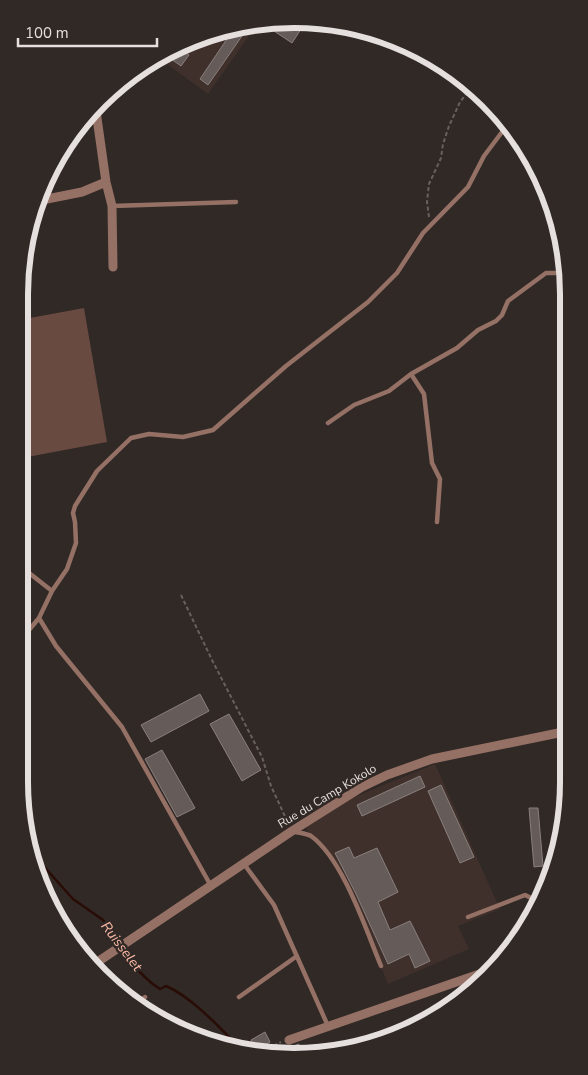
<svg xmlns="http://www.w3.org/2000/svg" width="588" height="1075" font-family="'Nunito Sans',sans-serif">
<style>
.built{fill:#3f302c}
.green{fill:#694a41}
.lines{fill:none;stroke-linecap:round;stroke-linejoin:round}
.stream{stroke:#290c05;stroke-width:2.5}
.building{fill:#655b58;stroke:#897f7c}
.path{stroke:#68605e;stroke-width:2;stroke-dasharray:4 2.5;stroke-linecap:butt}
.lane{stroke:#957065;stroke-width:4.5}
.street{stroke:#957065;stroke-width:9}
.labels{text-anchor:middle;stroke-width:5;stroke-linejoin:round;paint-order:stroke}
.street-label{font-size:12px;fill:#e5dfdd;stroke:#312926}
.water-label{font-size:14px;font-style:italic;fill:#fcbaa7;stroke:#312926}
.rim{fill:none;stroke:#e5dfdd;stroke-width:6}
</style>
<rect width="100%" height="100%" fill="#312926"/>
<path class="built" d="M256 26 208 94 160 59 222 28Z
M435 764 500 909 458 926 469 949 388 984 359 913 340 872 325 850 310 835 305 826 352 798Z"/>
<path class="green" d="M84 308 107 442 22 458 19 444V320Z"/>
<g class="lines">
<path class="stream" d="M31 852 73 899 103 920 119 944
M122 948C132 964 144 979 160 989L166 986C192 997 221 1029 241 1049"/>
</g>
<path class="building" d="M305 23 292 43 265 25Z
M233 30 242 36 208 85 200 79Z
M180 49 189 55 181 66 167 56Z
M524 143 544 183 539 186 515 148Z
M200 694 209 711 151 742 141 725Z
M229 714 261 770 242 781 210 724Z
M162 750 195 808 177 817 145 759Z
M420 776 425 787 362 816 357 805Z
M441 785 474 857 460 863 428 791Z
M529 808H538L543 866 534 867Z
M349 847 354 858 377 848 398 892 378 902 390 930 410 921 430 961 415 968 409 954 388 964 356 894 335 853Z
M546 885 544 890 539 903 536 887Z
M265 1032 270 1042 256 1050 251 1040Z
M299 1044 302 1055 275 1052V1051Z"/>
<g class="lines">
<path class="path" d="M429 217 427 202 429 184 441 158 443 144 449 126 460 102 473 85
M181 595 212 660 262 757 271 786 288 823
M270 1051 273 1046 281 1042"/>
<path class="lane" d="M112 206 236 202
M411 374 424 394 432 463 440 479 437 522
M328 423 354 405 389 391 411 374 457 348 478 330 496 321 502 315 508 301 546 273H567
M19 565 52 591
M39 618 56 646 122 727 211 886
M19 642 39 618 52 591 67 569 76 543 75 522 73 513 75 506 97 471 131 438 149 434 183 437 213 430 286 366 368 302 397 273 423 233 468 187 484 156 508 124
M292 831C298 833 306 833 311 836 343 859 366 930 381 966
M244 864 274 905 328 1026
M468 917 525 895 533 899 537 908
M239 997 297 956
M135 1004 145 997"/>
<path class="street" d="M96 111 106 182 112 206 113 267
M37 201 82 192 106 182
M93 965 292 831 362 787 387 775 432 759 568 731
M289 1040 491 970"/>
</g>
<g class="labels">
<g class="street-label">
<text transform="translate(327 796) rotate(-31)" y="4">Rue du Camp Kokolo</text>
</g>
<g class="water-label">
<text transform="translate(122 946) rotate(53)" y="5">Ruisselet</text>
</g>
</g>
<path d="M0 0H588V1075H0ZM294 28H294A266 266 0 0 1 560 294V782A266 266 0 0 1 294 1048H294A266 266 0 0 1 28 782V294A266 266 0 0 1 294 28Z" fill="#312926" fill-rule="evenodd"/>
<path class="rim" d="M294 28H294A266 266 0 0 1 560 294V782A266 266 0 0 1 294 1048H294A266 266 0 0 1 28 782V294A266 266 0 0 1 294 28Z"/>
<path d="M18 38v8h139v-8" fill="none" stroke="#e5dfdd" stroke-width="2.5"/>
<text x="25" y="38" font-size="15" fill="#e5dfdd" stroke="#312926" stroke-width="4" paint-order="stroke">100 m</text>
</svg>
